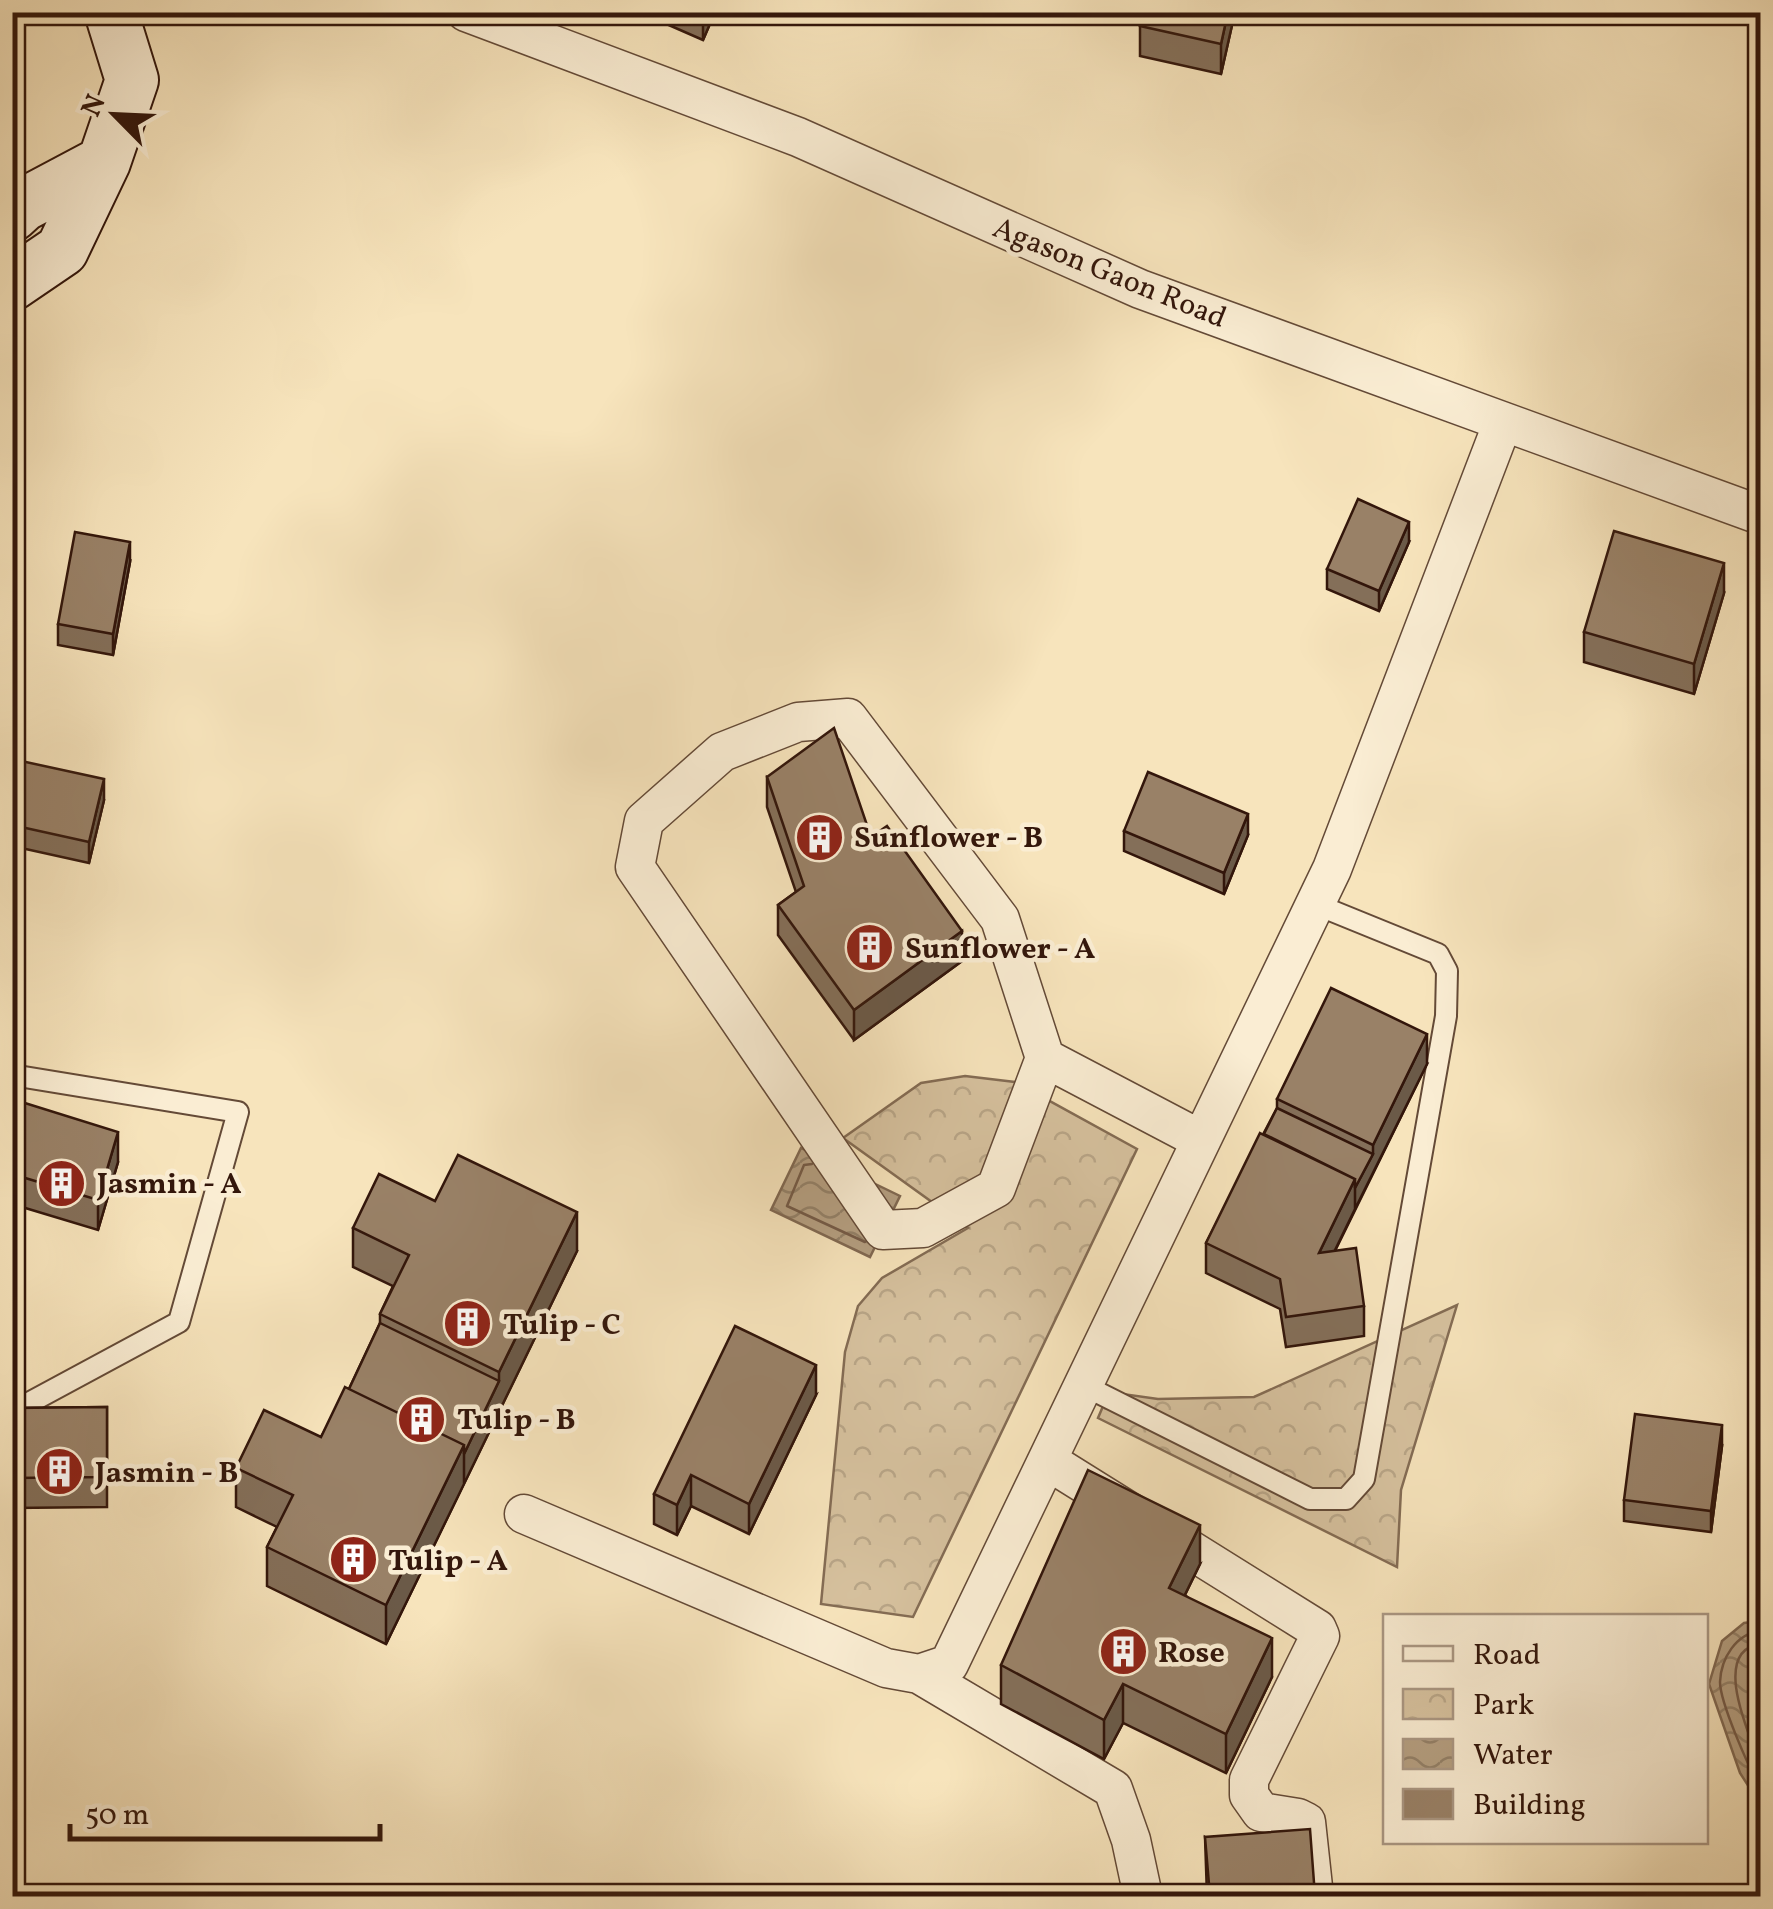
<svg xmlns="http://www.w3.org/2000/svg" width="1773" height="1909" font-family="Vollkorn,serif">
<style>
.park{fill:url(#park-crowns);stroke:#846c54;stroke-width:2.5}
.water{fill:url(#water-waves);stroke:#806851;stroke-width:2.5}
.lines{fill:none;stroke-linecap:round;stroke-linejoin:round}
.shore{stroke:#745a46;stroke-width:2.5}
.lane-casing{stroke:#644a37;stroke-width:24}
.street-casing{stroke:#644a37;stroke-width:41}
.secondary-casing{stroke:#33160b;stroke-width:56}
.lane{stroke:#faedd3;stroke-width:20}
.street{stroke:#faedd3;stroke-width:38}
.secondary{stroke:#faedd3;stroke-width:52}
.wall{fill:#846f59;stroke:#33160b;stroke-width:2.5}
.shaded-wall{fill:#6b5a48;stroke:#33160b;stroke-width:2.5}
.building{fill:#998167;stroke:#33160b;stroke-width:2.5}
.labels{text-anchor:middle;stroke-width:9;stroke-linejoin:round;paint-order:stroke}
.street-label{font-size:30px;fill:#33160b;stroke:#faedd3}
.poi-label{font-size:30px;font-weight:bold;fill:#33160b;stroke:#faedd3;text-anchor:start}
</style>
<defs>
<pattern id="park-crowns" width="20" height="18" patternUnits="userSpaceOnUse" patternTransform="scale(2.5)"><rect width="20" height="18" fill="#d6c19e"/><path d="M2 6a3 3 0 1 1 6 0M12 15a3 3 0 1 1 6 0" fill="none" stroke="#b8a587"/></pattern>
<pattern id="water-waves" width="16" height="10" patternUnits="userSpaceOnUse" patternTransform="scale(2.5)"><rect width="16" height="10" fill="#b49e80"/><path d="M0 5q4-4 8 0t8 0" fill="none" stroke="#938067"/></pattern>
</defs>
<rect width="100%" height="100%" fill="#f7e4bc"/>
<filter id="stains"><feTurbulence type="fractalNoise" baseFrequency=".002" numOctaves="4"/><feColorMatrix values="0 0 0 0 .2 0 0 0 0 .09 0 0 0 0 .02 0 0 0 .5 -.17"/></filter>
<radialGradient id="worn" r=".72"><stop offset=".6" stop-color="#630" stop-opacity="0"/><stop offset="1" stop-color="#630" stop-opacity=".3"/></radialGradient>
<path class="park" d="M965 1076 1015 1082 1137 1149 913 1617 821 1604 845 1352 858 1306 882 1278 968 1228 843 1138 921 1083Z
M1457 1305 1401 1490 1397 1567 1098 1418 1109 1392 1158 1399 1254 1397Z"/>
<path class="water" d="M801 1148 900 1196 870 1257 771 1210Z
M1760 1621V1804L1740 1773 1709 1684 1722 1641 1744 1623Z"/>
<g class="lines">
<path class="shore" d="M812 1164 804 1165 787 1206 865 1242
M1760 1631C1736 1634 1721 1658 1720 1682 1720 1702 1749 1769 1760 1786
M1760 1644C1710 1651 1750 1736 1760 1764"/>
<defs>
<path id="lane" d="M12 1075 238 1112 179 1322 12 1412
M1083 1385 1310 1499H1346L1364 1479 1446 1016 1447 971 1438 954 1315 904"/>
<path id="street" d="M466 12 798 137 1140 289 1760 515
M1045 1058 996 1188 923 1228 883 1230 635 867 644 821 722 752 798 722 848 718 1000 919 1045 1058 1201 1140
M1048 1461 1317 1629 1320 1636 1249 1780V1795L1261 1812 1298 1818 1306 1822 1314 1896
M524 1514 886 1668 919 1674 949 1664 1332 869 1503 422
M919 1674 1113 1789 1131 1840 1143 1896"/>
<path id="secondary" d="M12 215 23 205 104 162
M12 284 62 250 104 162 132 80 111 12"/>
</defs>
<use href="#lane" class="lane-casing"/>
<use href="#street" class="street-casing"/>
<use href="#secondary" class="secondary-casing"/>
<use href="#lane" class="lane"/>
<use href="#street" class="street"/>
<use href="#secondary" class="secondary"/>
</g>
<path class="wall" d="M639 12H715L703 40Z
M1143 12H1235L1221 74 1140 56V26Z
M1760 29V100L1750 98V78Z
M1409 542 1379 611 1327 589V569Z
M130 562 113 655 58 645V624Z
M1724 593 1694 694 1584 662V632Z
M12 759 104 800 89 863 12 846Z
M767 777 871 837 962 961 854 1040 778 935V905L796 892 767 807Z
M1124 831 1248 835 1224 894 1124 851Z
M1427 1064 1335 1251 1364 1306V1336L1286 1347 1280 1309 1206 1273V1243L1277 1108V1099Z
M12 1099 118 1162 98 1230 12 1204Z
M435 1201 577 1251 386 1644 267 1586V1547L277 1527 236 1507V1468L321 1437 349 1389 380 1323V1314L393 1286 353 1267V1228Z
M816 1395 749 1534 691 1506 677 1535 654 1524V1494Z
M107 1407V1507L12 1508V1408Z
M1722 1446 1711 1532 1624 1521V1500Z
M1200 1564 1185 1595 1272 1677 1226 1773 1123 1723 1104 1759 1001 1704V1665Z
M1205 1837 1315 1896H1207Z"/>
<path class="shaded-wall" d="M706 12H715L703 40V20Z
M1228 12H1235L1221 74V44Z
M1409 522V542L1379 611V591Z
M130 542V562L113 655V634Z
M1724 563V593L1694 694V664Z
M104 779V800L89 863V842Z
M1248 814V835L1224 894V873Z
M962 931V961L854 1040V1010Z
M1427 1034V1064L1355 1209V1188L1373 1154V1145Z
M118 1132V1162L98 1230V1200Z
M1355 1179V1209L1319 1283V1253Z
M577 1212V1251L464 1484V1454L499 1381V1372Z
M816 1365V1395L749 1534V1504Z
M1722 1425V1446L1711 1532V1511Z
M464 1445V1484L386 1644V1605Z
M691 1475V1506L677 1535V1505Z
M1200 1525V1564L1169 1627V1588Z
M1272 1638V1677L1226 1773V1734Z
M1123 1684V1723L1104 1759V1720Z"/>
<path class="building" d="M686 12H706L703 20Z
M1143 12H1228L1221 44 1140 26Z
M1759 29H1760V80L1750 78Z
M1358 499 1409 522 1379 591 1327 569Z
M1614 531 1724 563 1694 664 1584 632Z
M75 532 130 542 113 634 58 624Z
M834 728 871 837 887 826 962 931 854 1010 778 905 804 886 767 777Z
M12 759 104 779 89 842 12 825Z
M1148 772 1248 814 1224 873 1124 831Z
M1331 988 1427 1034 1373 1145 1277 1099Z
M12 1099 118 1132 98 1200 12 1174Z
M1277 1108 1373 1154 1355 1188V1179L1264 1134Z
M1260 1133 1355 1179 1319 1253 1356 1248 1364 1306 1286 1317 1280 1279 1206 1243Z
M458 1155 577 1212 499 1372 380 1314 409 1255 353 1228 379 1174 435 1201Z
M380 1323 499 1381 464 1454V1445L349 1389Z
M735 1326 816 1365 749 1504 691 1475 677 1505 654 1494Z
M345 1387 464 1445 386 1605 267 1547 293 1495 236 1468 264 1410 321 1437Z
M107 1407V1477L12 1478V1408Z
M1635 1414 1722 1425 1711 1511 1624 1500Z
M1088 1470 1200 1525 1169 1588 1272 1638 1226 1734 1123 1684 1104 1720 1001 1665Z
M1310 1829 1315 1896H1210L1205 1837Z"/>
<defs>
<symbol id="building-disc" viewBox="-11 -11 22 22"><circle r="9.5" fill="#8f2418" stroke="#faedd3"/><path d="M-4-6H4V6H1V3H-1V6H-4ZM-2.5-4.3h1.7v1.8h-1.7ZM.8-4.3h1.7v1.8H.8ZM-2.5-1h1.7V.8h-1.7ZM.8-1h1.7V.8H.8Z" fill="#fff"/></symbol>
</defs>
<g fill-rule="evenodd">
<use href="#building-disc" x="792" y="810" width="55" height="55"/>
<use href="#building-disc" x="842" y="920" width="55" height="55"/>
<use href="#building-disc" x="34" y="1156" width="55" height="55"/>
<use href="#building-disc" x="440" y="1296" width="55" height="55"/>
<use href="#building-disc" x="394" y="1392" width="55" height="55"/>
<use href="#building-disc" x="32" y="1444" width="55" height="55"/>
<use href="#building-disc" x="326" y="1532" width="55" height="55"/>
<use href="#building-disc" x="1096" y="1624" width="55" height="55"/>
</g>
<g class="labels">
<g class="street-label">
<text transform="translate(1110 272) rotate(22)" y="10">Agason Gaon Road</text>
</g>
<g class="poi-label">
<text x="854" y="847">Sunflower - B</text>
<text x="905" y="958">Sunflower - A</text>
<text x="97" y="1193">Jasmin - A</text>
<text x="503" y="1334">Tulip - C</text>
<text x="457" y="1429">Tulip - B</text>
<text x="95" y="1482">Jasmin - B</text>
<text x="388" y="1570">Tulip - A</text>
<text x="1158" y="1662">Rose</text>
</g>
</g>
<rect width="1773" height="1909" fill="none" stroke="#f7e4bc" stroke-width="50"/>
<rect x="15" y="15" width="1743" height="1879" fill="none" stroke="#33160b" stroke-width="5"/>
<rect x="25" y="25" width="1723" height="1859" fill="none" stroke="#33160b" stroke-width="2.5"/>
<rect x="1383" y="1614" width="325" height="230" fill="#faedd3" stroke="#aa9783" stroke-width="2.5"/>
<rect x="1403" y="1646" width="50" height="15" fill="#faedd3" stroke="#aa9783" stroke-width="2.5"/>
<text x="1473" y="1664" font-size="30" fill="#33160b">Road</text>
<rect x="1403" y="1689" width="50" height="30" fill="url(#park-crowns)" stroke="#aa9783" stroke-width="2.5"/>
<text x="1473" y="1714" font-size="30" fill="#33160b">Park</text>
<rect x="1403" y="1739" width="50" height="30" fill="url(#water-waves)" stroke="#aa9783" stroke-width="2.5"/>
<text x="1473" y="1764" font-size="30" fill="#33160b">Water</text>
<rect x="1403" y="1789" width="50" height="30" fill="#998167" stroke="#aa9783" stroke-width="2.5"/>
<text x="1473" y="1814" font-size="30" fill="#33160b">Building</text>
<g transform="translate(115 115) rotate(294)" stroke="#faedd3" stroke-width="8" paint-order="stroke">
<path d="M0-8L18 38L0 25L-18 38Z" fill="#33160b"/>
<text y="-15" font-size="28" font-weight="bold" text-anchor="middle" fill="#33160b">N</text>
</g>
<path d="M70 1824v15h310v-15" fill="none" stroke="#33160b" stroke-width="5"/>
<text x="85" y="1824" font-size="30" fill="#33160b" stroke="#faedd3" stroke-width="8" paint-order="stroke">50 m</text>
<rect width="100%" height="100%" filter="url(#stains)"/>
<rect width="100%" height="100%" fill="url(#worn)"/>
</svg>
